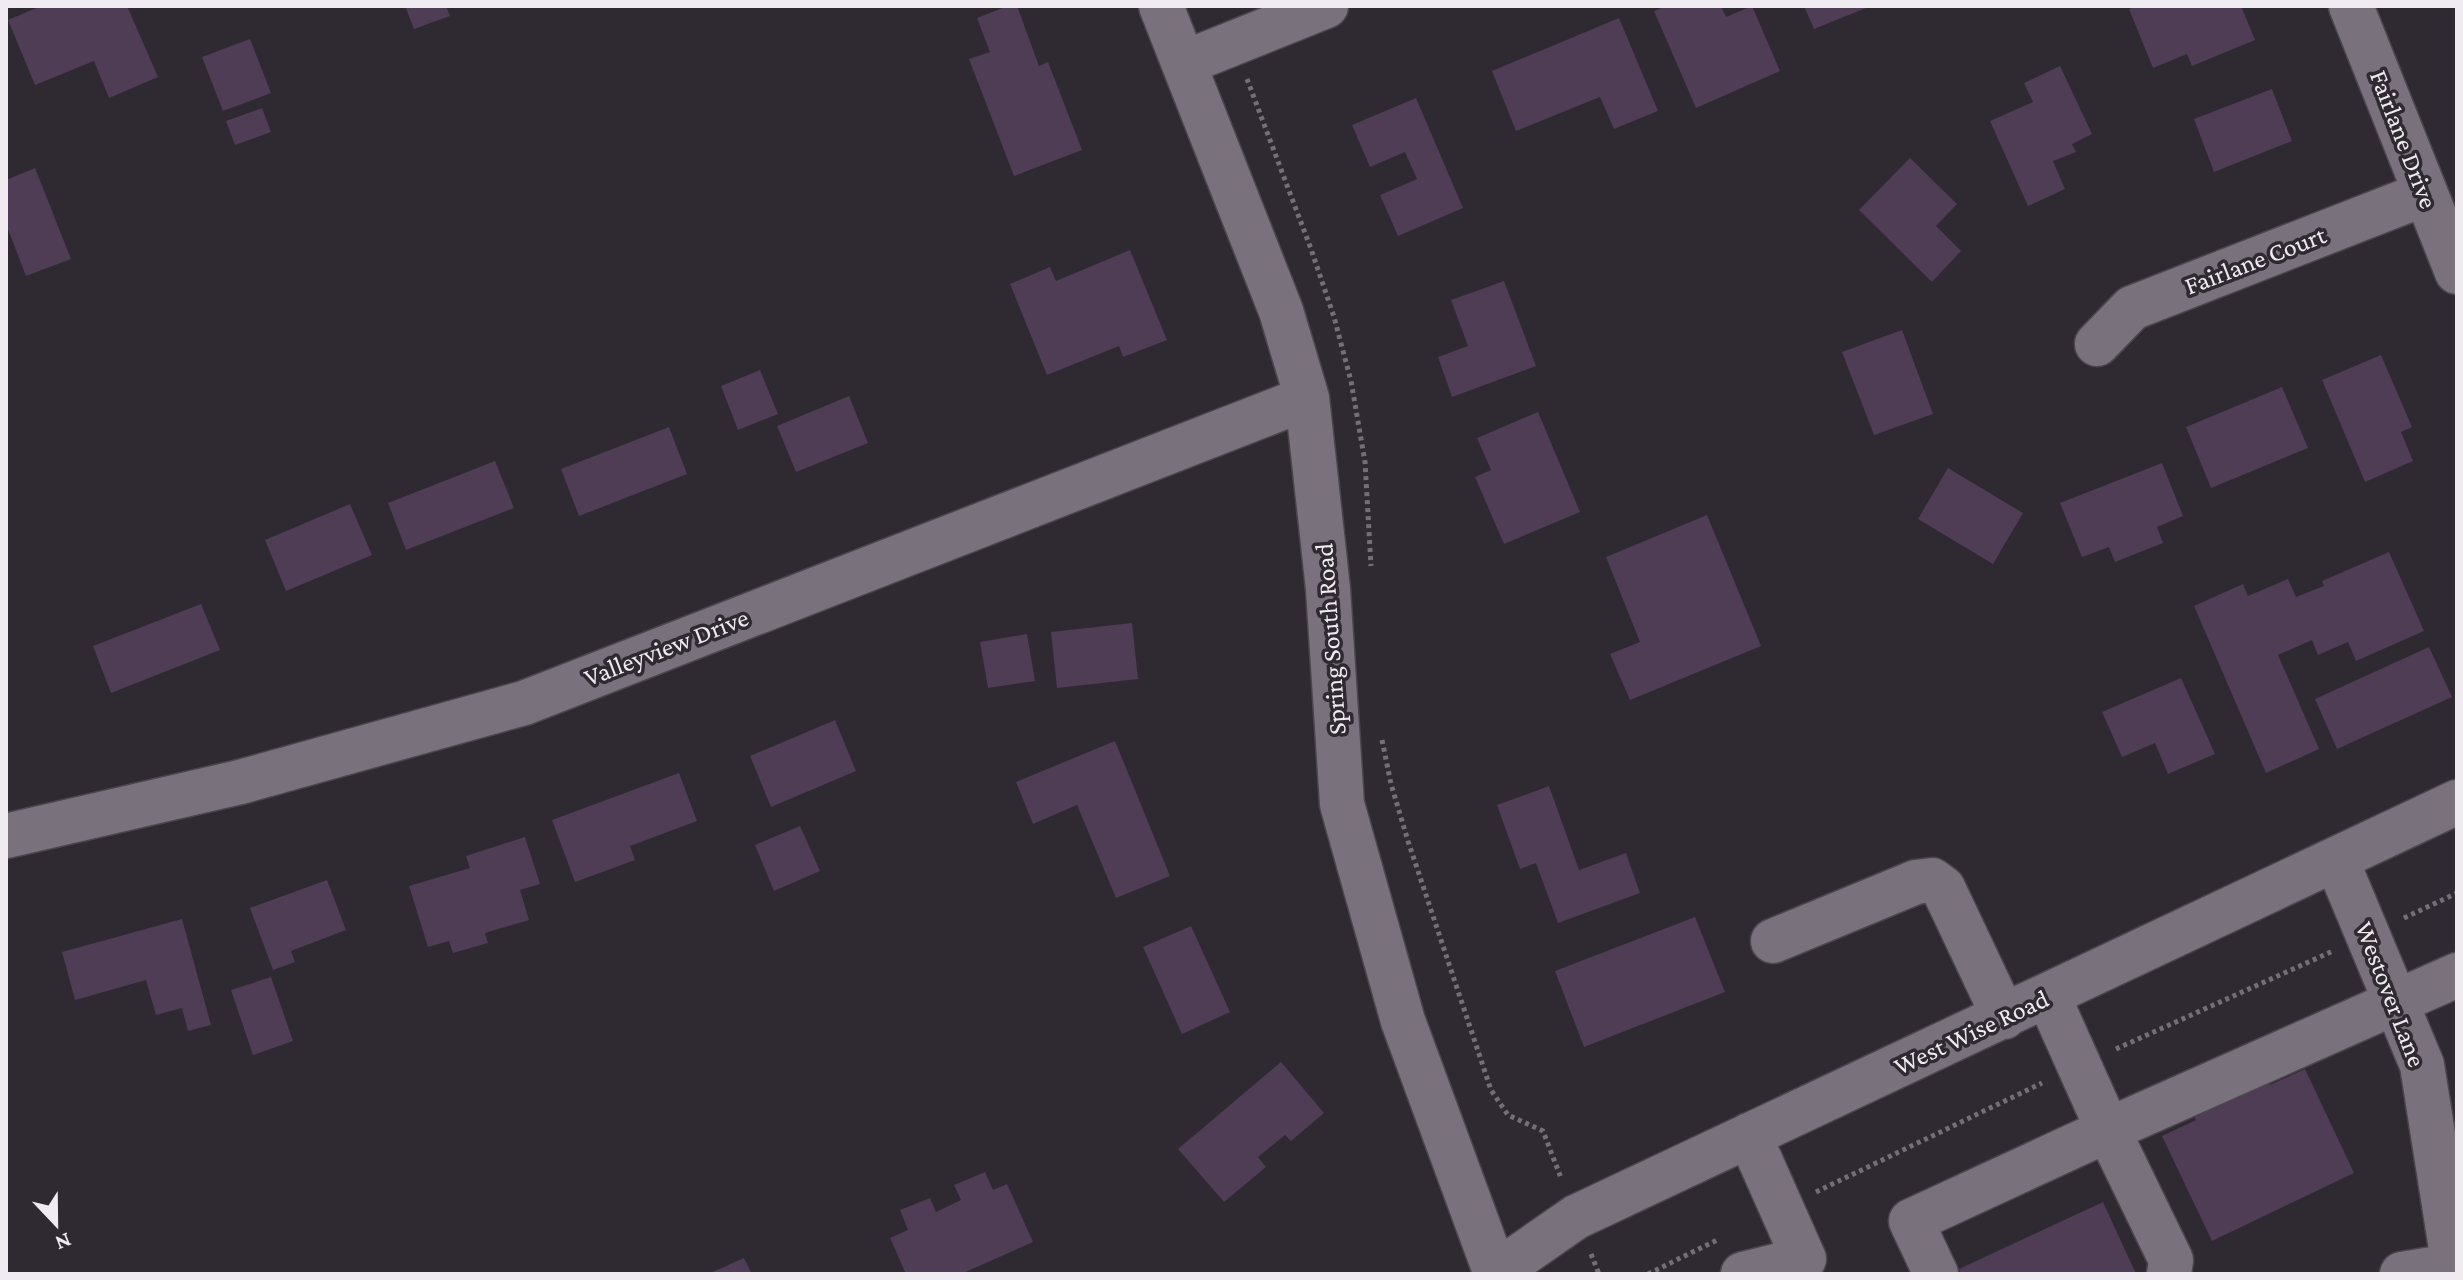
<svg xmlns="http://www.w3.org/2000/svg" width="2463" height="1280" font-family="'Crimson Pro',serif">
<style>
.building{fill:#4e3d55}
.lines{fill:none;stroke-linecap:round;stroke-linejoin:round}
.minor-casing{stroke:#4b464e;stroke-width:47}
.path{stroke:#746f77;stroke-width:5;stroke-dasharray:4 4;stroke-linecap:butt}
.minor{stroke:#79727d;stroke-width:44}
.labels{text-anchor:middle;stroke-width:7;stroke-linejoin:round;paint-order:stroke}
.street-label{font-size:26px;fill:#efebf1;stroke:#2f2932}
</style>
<rect width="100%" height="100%" fill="#2f2932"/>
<path class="building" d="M41 6H127L158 77 109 98 94 61 35 85 8 20Z
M405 6H446L450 16 414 29Z
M1008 6H1017L1039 66 1048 62 1082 150 1014 176 969 59 990 52 977 18Z
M1666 6H1721L1726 17 1752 6 1780 71 1696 108 1654 11Z
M1804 6H1871L1814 29Z
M2137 6H2241L2255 40 2192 66 2187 54 2153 68 2129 9Z
M1619 18 1658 111 1614 129 1600 97 1516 131 1492 71Z
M250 39 271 93 223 111 202 57Z
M2060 66 2092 134 2072 144 2076 152 2053 161 2065 189 2028 206 1990 121 2033 102 2024 83Z
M2272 89 2292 141 2214 172 2194 119Z
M1416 98 1463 208 1398 236 1380 195 1417 179 1405 152 1370 167 1352 125Z
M262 108 271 132 235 145 226 121Z
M1910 158 1957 204 1936 226 1961 251 1932 282 1859 210Z
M35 168 71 259 26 276 6 224V180Z
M1130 250 1167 340 1123 357 1119 346 1047 375 1010 284 1050 267 1056 281Z
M1504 281 1536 366 1452 397 1438 357 1468 346 1451 300Z
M1902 330 1933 414 1874 435 1842 352Z
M2381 355 2412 427 2401 432 2413 461 2365 482 2322 380Z
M760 370 778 414 738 430 721 386Z
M2282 387 2308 448 2211 488 2186 427Z
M849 396 868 443 796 472 777 426Z
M1538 412 1580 512 1504 544 1475 477 1491 470 1477 438Z
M669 427 687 474 579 516 561 469Z
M495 461 514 508 406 550 388 503Z
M2162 463 2183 516 2157 527 2163 543 2115 562 2109 547 2082 557 2060 503Z
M1948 468 2023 513 1993 564 1918 519Z
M350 504 372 555 286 591 265 540Z
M1707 515 1761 646 1630 700 1610 654 1640 642 1606 557Z
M2389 552 2424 631 2356 661 2348 642 2318 655 2312 640 2278 655 2319 749 2266 773 2194 606 2243 584 2248 596 2288 579 2296 597 2324 586 2322 581Z
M201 604 220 650 111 693 93 646Z
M1132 623 1138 679 1057 688 1051 632Z
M1027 634 1035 681 988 688 980 642Z
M2429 647 2452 697 2337 749 2315 699Z
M2181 678 2215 754 2168 774 2155 743 2122 757 2102 712Z
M835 720 856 771 771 807 750 756Z
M1115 741 1170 876 1116 898 1077 805 1033 824 1016 782Z
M679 773 697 821 630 846 635 860 575 882 552 820Z
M1549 786 1579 870 1626 853 1640 893 1558 923 1536 863 1520 869 1497 805Z
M800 826 820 871 774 891 755 845Z
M525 837 540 884 520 890 529 920 485 933 488 943 453 953 449 941 428 947 409 886 470 868 466 856Z
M327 880 346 930 291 951 295 962 273 970 250 908Z
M1695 917 1725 992 1584 1047 1555 971Z
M182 919 211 1025 188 1031 182 1008 156 1015 146 980 75 1000 62 952Z
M1191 926 1230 1012 1182 1034 1143 947Z
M271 977 293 1041 253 1055 231 990Z
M1281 1062 1324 1113 1291 1141 1285 1135 1258 1157 1266 1167 1224 1202 1178 1149Z
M2263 1069 2270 1085 2305 1069 2354 1173 2212 1241 2162 1136 2196 1120 2189 1105Z
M985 1172 993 1190 1007 1184 1033 1242 961 1274H906L890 1238 908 1230 900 1210 930 1198 936 1212 961 1200 954 1185Z
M2103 1202 2136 1274H1961L1959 1269Z
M744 1258 752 1274H708Z"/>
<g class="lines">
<defs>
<path id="minor" d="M1161 6 1281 311 1307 398 1328 589 1342 804 1403 1021 1496 1274
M2351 6 2457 272
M1184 63 1326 6
M2097 344 2132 308 2424 194
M6 836 240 782 524 703 1307 398
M2336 859 2422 1065 2455 1274
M1773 941 1916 882 1932 880 1943 888 2004 1017
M2048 996 2108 1130 2457 975
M1494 1274 1576 1217 2457 802
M1743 1274 1804 1259 1749 1135
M1936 1274 1911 1221 2108 1130 2171 1260 2169 1274
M2402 1274 2457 1265"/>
</defs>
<use href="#minor" class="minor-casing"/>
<path class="path" d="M1247 79 1311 249 1334 317 1351 381 1365 462 1371 566
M1382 740 1391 784 1408 841 1491 1090 1508 1115 1543 1131 1561 1178
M2404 918 2457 893
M2116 1049 2333 951
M1816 1192 2042 1083
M1591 1254 1599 1274
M1648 1274 1717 1240"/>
<use href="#minor" class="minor"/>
</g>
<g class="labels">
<g class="street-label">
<text transform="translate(2404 139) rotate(69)" y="9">Fairlane Drive</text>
<text transform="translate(2255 260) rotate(-21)" y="9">Fairlane Court</text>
<text transform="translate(1330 639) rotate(-94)" y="9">Spring South Road</text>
<text transform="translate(666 647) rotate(-21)" y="9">Valleyview Drive</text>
<text transform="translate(2391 994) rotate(69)" y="9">Westover Lane</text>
<text transform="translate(1971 1032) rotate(-25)" y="9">West Wise Road</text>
</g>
</g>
<rect width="2463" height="1280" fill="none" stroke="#efebf1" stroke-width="16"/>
<g transform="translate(56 1224) rotate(158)" stroke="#2f2932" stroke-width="6" paint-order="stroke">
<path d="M0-6L14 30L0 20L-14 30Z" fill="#efebf1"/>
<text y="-12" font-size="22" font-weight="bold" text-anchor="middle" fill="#efebf1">N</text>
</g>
</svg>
